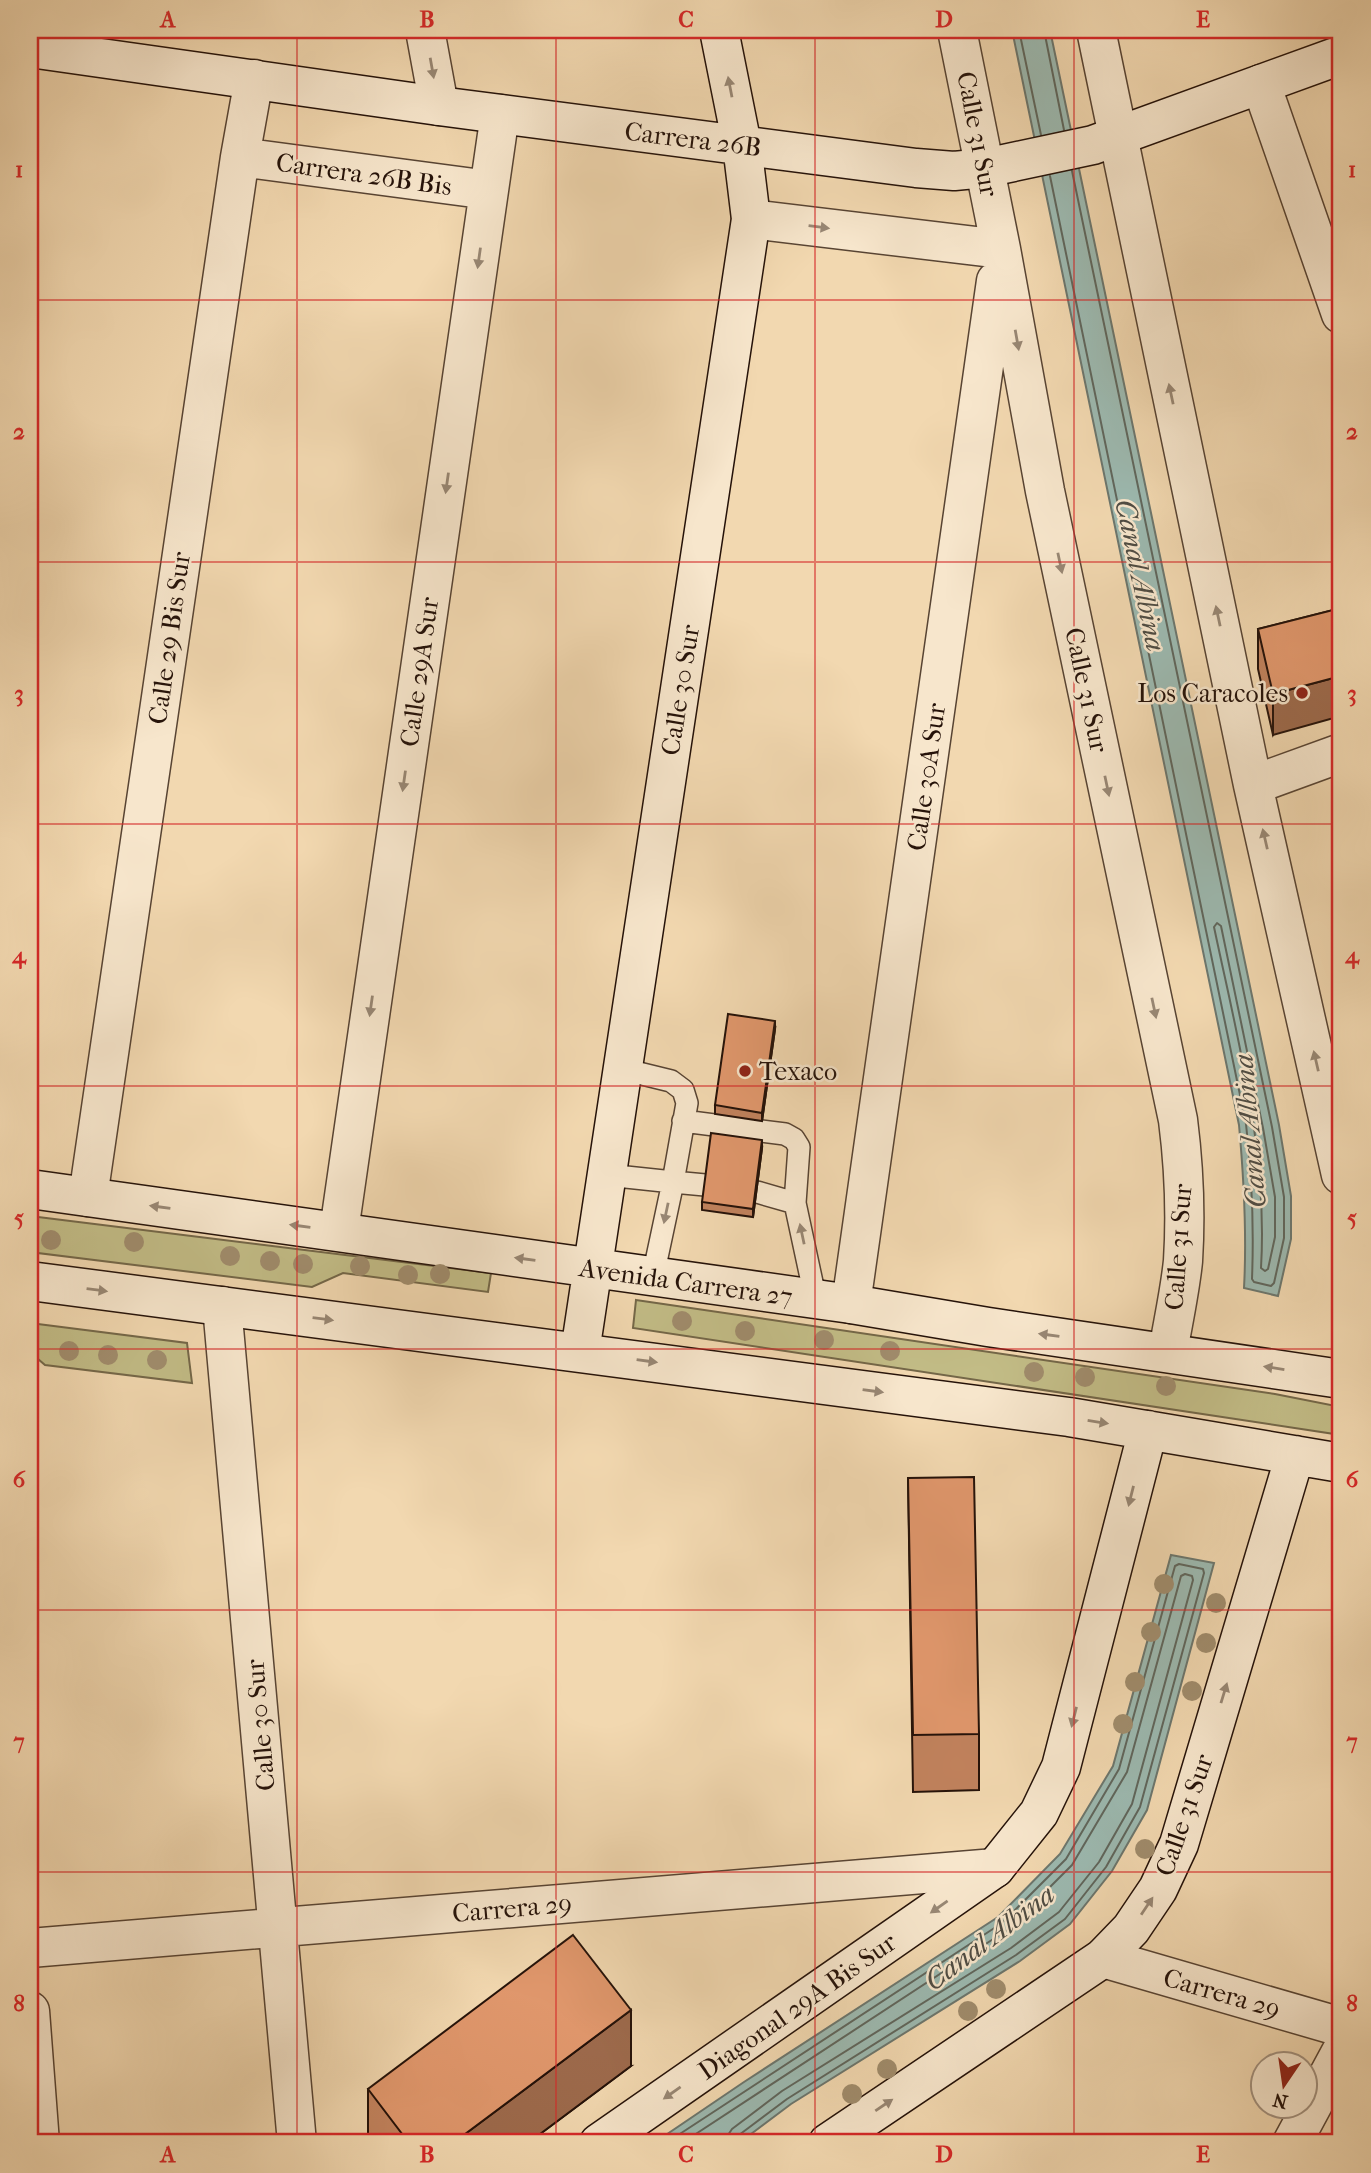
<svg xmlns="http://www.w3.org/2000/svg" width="1371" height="2173" font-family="'IM FELL French Canon',serif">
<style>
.green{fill:#c2bc86;stroke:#746748;stroke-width:2}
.water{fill:#9cb9b0;stroke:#6c766d;stroke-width:2}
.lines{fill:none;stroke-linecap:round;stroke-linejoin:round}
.shore{stroke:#60665c;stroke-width:2}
.lane-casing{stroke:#584433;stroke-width:24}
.street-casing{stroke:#584433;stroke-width:41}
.secondary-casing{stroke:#251209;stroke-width:41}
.lane{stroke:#f7e6cc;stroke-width:21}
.street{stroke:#f7e6cc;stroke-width:38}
.secondary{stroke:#f7e6cc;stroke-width:38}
.tree{fill:#a08c6c}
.wall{fill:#c1825d;stroke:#251209;stroke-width:2}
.shaded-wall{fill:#9d6a4c;stroke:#251209;stroke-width:2}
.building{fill:#e0976c;stroke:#251209;stroke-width:2}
.oneway{fill:#988774}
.grid{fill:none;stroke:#d62828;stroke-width:2;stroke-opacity:0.55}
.poi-dot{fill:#8f2418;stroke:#f7e6cc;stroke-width:2.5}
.labels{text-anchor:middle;stroke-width:5;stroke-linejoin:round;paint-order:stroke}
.street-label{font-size:26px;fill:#251209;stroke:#f7e6cc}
.poi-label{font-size:26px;fill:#251209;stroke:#f7e6cc;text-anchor:end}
.water-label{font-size:28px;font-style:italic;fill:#4f4c43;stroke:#f7e6cc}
.neatline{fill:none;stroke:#d62828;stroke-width:2.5}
.grid-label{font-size:23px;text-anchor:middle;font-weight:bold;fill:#d62828}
</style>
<rect width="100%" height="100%" fill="#f2d8b0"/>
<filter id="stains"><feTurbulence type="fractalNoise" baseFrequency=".00286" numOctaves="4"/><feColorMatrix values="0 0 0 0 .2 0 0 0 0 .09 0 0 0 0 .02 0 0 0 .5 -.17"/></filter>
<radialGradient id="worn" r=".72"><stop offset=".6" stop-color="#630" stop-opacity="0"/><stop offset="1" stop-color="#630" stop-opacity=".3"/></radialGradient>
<path class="green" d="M30 1216 491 1273 488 1292 343 1273 312 1287 30 1252Z
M636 1300 1275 1394 1341 1407V1435L633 1328Z
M30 1323 187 1343 192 1383 45 1365 30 1352Z"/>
<path class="water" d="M1012 30H1050L1279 1125 1291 1196V1239L1278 1296 1244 1288C1247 1233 1244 1180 1239 1125Z
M1171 1555 1214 1563 1147 1810 1112 1871 1070 1924 1020 1961 791 2104 739 2143H654L744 2082 998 1917 1060 1854 1113 1766Z"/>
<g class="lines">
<path class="shore" d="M1019 30 1041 135
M1044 30 1064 130
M1050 176 1246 1124C1252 1176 1254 1227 1252 1279L1254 1282 1271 1286 1274 1283 1284 1238V1197L1272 1127 1072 171
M1217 923 1221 926 1263 1128 1275 1197V1237L1268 1269 1265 1271 1261 1268C1268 1151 1238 1041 1214 927Z
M666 2143 1002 1923 1066 1859 1119 1769 1175 1566 1179 1564 1203 1569 1204 1573 1140 1807 1106 1867 1065 1919 1016 1955 787 2099 739 2135 736 2143
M682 2143 1007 1930 1072 1865 1127 1772 1181 1576 1185 1574 1192 1576 1193 1580 1132 1804 1099 1862 1059 1912 1011 1948 782 2091 732 2129 728 2135 727 2143"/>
<defs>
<path id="lane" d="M683 1121 785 1134 794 1139 799 1147 795 1203
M607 1175 673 1182 687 1103 683 1090 671 1081 622 1069
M757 1192 795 1203 816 1301
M653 1276 673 1182 705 1185"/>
<path id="street" d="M425 30 439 106
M957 30 1001 249 1045 491 1178 1120C1184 1167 1186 1213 1183 1261 1180 1291 1173 1322 1168 1352
M1096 30 1253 785 1341 1175
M1261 84 1341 314
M240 157 489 190
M751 219 1001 249
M1253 785 1341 753
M88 1197 240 157 254 79
M339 1231 500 114
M851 1304 996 281
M222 1306 297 2143
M30 1948 995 1868
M1103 1958 1341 2027
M30 2011 40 2143
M1292 2143 1341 2052"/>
<path id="secondary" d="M30 48 439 106 916 168 954 171 985 168 1093 145 1341 55
M30 1189 851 1304 988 1327 1341 1379
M30 1281 1069 1417 1341 1463
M580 1352 751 219 742 145 719 30
M599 2143 995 1868 1039 1813 1061 1767 1148 1430
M828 2143 1103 1958 1131 1929 1158 1889 1179 1844 1295 1455"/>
</defs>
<use href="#lane" class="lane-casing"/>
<use href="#street" class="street-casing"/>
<use href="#secondary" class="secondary-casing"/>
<use href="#lane" class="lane"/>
<use href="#street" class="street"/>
<use href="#secondary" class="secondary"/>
</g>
<g class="tree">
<circle cx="51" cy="1240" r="10"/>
<circle cx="134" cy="1242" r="10"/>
<circle cx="230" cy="1256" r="10"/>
<circle cx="270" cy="1261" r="10"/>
<circle cx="303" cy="1264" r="10"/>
<circle cx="360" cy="1266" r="10"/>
<circle cx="440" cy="1274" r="10"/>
<circle cx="408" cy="1275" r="10"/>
<circle cx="682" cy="1321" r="10"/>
<circle cx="745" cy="1331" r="10"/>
<circle cx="824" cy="1340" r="10"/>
<circle cx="69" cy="1351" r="10"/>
<circle cx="890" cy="1351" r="10"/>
<circle cx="108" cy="1355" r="10"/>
<circle cx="157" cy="1360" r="10"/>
<circle cx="1034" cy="1372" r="10"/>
<circle cx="1085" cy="1377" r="10"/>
<circle cx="1166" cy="1386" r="10"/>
<circle cx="1164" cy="1584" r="10"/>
<circle cx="1216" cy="1603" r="10"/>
<circle cx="1151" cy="1632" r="10"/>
<circle cx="1206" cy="1643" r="10"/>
<circle cx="1135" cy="1682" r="10"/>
<circle cx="1192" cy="1691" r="10"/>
<circle cx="1123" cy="1724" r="10"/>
<circle cx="1145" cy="1849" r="10"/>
<circle cx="996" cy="1989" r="10"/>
<circle cx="968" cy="2011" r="10"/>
<circle cx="887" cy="2069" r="10"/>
<circle cx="852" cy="2094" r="10"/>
</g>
<path class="wall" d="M1341 608 1273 735 1258 669V629Z
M775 1029 762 1121 715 1114V1105Z
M762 1148 753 1217 702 1210V1202Z
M908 1478 979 1734V1790L913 1792Z
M631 2066 528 2143H368V2089Z"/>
<path class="shaded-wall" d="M1341 676V716L1273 735V694Z
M775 1021V1029L762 1121V1113Z
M762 1140V1148L753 1217V1209Z
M631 2010V2066L528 2143H453Z"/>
<path class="building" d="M1341 608V676L1273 694 1258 629Z
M728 1014 775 1021 762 1113 715 1105Z
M711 1133 762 1140 753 1209 702 1202Z
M974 1477 979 1734 913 1735 908 1478Z
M573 1935 631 2010 453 2143H409L368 2089Z"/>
<defs><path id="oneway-solid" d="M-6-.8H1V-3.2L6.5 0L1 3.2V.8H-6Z" transform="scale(1.75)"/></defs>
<g class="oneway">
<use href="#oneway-solid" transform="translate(432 68) rotate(80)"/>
<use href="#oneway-solid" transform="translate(730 87) rotate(-101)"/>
<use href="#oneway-solid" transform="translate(819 227) rotate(7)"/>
<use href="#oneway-solid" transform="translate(479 258) rotate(98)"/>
<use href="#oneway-solid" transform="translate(1017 340) rotate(80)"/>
<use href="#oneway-solid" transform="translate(1171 394) rotate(-102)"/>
<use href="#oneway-solid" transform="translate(447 483) rotate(98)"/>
<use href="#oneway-solid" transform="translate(1060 563) rotate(78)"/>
<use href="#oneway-solid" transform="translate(1218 616) rotate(-102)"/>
<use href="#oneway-solid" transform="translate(404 781) rotate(98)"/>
<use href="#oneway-solid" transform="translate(1107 786) rotate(78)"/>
<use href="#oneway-solid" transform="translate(1265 839) rotate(-103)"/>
<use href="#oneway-solid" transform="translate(371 1006) rotate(98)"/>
<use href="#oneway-solid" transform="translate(1154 1008) rotate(78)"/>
<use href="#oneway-solid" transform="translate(1316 1061) rotate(-103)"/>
<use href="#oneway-solid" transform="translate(160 1207) rotate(-172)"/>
<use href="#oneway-solid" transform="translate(666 1213) rotate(102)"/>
<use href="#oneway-solid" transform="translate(300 1226) rotate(-172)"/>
<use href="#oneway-solid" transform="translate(802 1234) rotate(-102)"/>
<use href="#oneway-solid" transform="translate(525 1259) rotate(-172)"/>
<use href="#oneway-solid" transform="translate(97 1290) rotate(7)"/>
<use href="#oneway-solid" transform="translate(323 1319) rotate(7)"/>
<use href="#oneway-solid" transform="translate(1049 1335) rotate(-172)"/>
<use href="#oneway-solid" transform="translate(647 1361) rotate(8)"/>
<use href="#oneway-solid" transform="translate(1274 1368) rotate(-171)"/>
<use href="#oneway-solid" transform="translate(873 1391) rotate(8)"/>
<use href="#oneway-solid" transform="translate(1098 1422) rotate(9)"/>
<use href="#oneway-solid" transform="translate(1131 1496) rotate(104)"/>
<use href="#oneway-solid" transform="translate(1224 1693) rotate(-73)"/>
<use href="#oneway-solid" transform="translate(1074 1717) rotate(104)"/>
<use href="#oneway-solid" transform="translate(1147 1906) rotate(-56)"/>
<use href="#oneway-solid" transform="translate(939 1907) rotate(145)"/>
<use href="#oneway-solid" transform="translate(672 2093) rotate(145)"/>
<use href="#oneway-solid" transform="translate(884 2105) rotate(-34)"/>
</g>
<path class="grid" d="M297 30V2143M556 30V2143M815 30V2143M1074 30V2143M30 300H1341M30 562H1341M30 824H1341M30 1086H1341M30 1349H1341M30 1610H1341M30 1872H1341"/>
<g class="poi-dot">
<circle cx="1302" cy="693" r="7"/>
<circle cx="745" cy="1071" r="7"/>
</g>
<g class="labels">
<g class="street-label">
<text transform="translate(978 134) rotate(79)" y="9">Calle 31 Sur</text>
<text transform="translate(693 139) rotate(7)" y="9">Carrera 26B</text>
<text transform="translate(364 174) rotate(8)" y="9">Carrera 26B Bis</text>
<text transform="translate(169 638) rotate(-82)" y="9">Calle 29 Bis Sur</text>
<text transform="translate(419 672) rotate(-82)" y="9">Calle 29A Sur</text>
<text transform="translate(680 690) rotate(-81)" y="9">Calle 30 Sur</text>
<text transform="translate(1087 690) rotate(78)" y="9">Calle 31 Sur</text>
<text transform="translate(926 777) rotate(-82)" y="9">Calle 30A Sur</text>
<text transform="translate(1178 1247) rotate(-86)" y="9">Calle 31 Sur</text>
<text transform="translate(686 1282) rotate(8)" y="9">Avenida Carrera 27</text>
<text transform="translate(260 1725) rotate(-95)" y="9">Calle 30 Sur</text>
<text transform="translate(1184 1815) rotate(-71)" y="9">Calle 31 Sur</text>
<text transform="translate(512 1908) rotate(-5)" y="9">Carrera 29</text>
<text transform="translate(1222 1993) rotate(16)" y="9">Carrera 29</text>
<text transform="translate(797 2006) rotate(-35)" y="9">Diagonal 29A Bis Sur</text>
</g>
<g class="poi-label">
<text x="1288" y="702">Los Caracoles</text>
<text x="759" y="1080" text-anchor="start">Texaco</text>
</g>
<g class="water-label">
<text transform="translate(1141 575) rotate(78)" y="10">Canal Albina</text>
<text transform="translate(1249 1131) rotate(-95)" y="10">Canal Albina</text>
<text transform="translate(989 1937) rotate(-37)" y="10">Canal Albina</text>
</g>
</g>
<rect width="1371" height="2173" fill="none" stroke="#f2d8b0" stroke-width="77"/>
<g transform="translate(1284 2085) rotate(193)"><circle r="33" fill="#f7e6cc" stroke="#a3917e" stroke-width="2"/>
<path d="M0-5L12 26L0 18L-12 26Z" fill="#8f2418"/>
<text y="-10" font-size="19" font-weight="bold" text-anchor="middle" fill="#251209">N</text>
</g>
<rect x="38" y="38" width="1294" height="2096" class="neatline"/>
<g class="grid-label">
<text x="168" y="27">A</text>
<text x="427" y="27">B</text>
<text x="686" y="27">C</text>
<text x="944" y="27">D</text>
<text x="1203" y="27">E</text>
<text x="19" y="177">1</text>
<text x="1352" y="177">1</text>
<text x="19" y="439">2</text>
<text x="1352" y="439">2</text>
<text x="19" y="701">3</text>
<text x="1352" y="701">3</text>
<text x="19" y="963">4</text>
<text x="1352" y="963">4</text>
<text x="19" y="1225">5</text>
<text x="1352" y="1225">5</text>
<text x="19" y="1487">6</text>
<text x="1352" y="1487">6</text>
<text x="19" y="1749">7</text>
<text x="1352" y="1749">7</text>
<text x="19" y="2011">8</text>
<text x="1352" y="2011">8</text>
<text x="168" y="2162">A</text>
<text x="427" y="2162">B</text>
<text x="686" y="2162">C</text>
<text x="944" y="2162">D</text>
<text x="1203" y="2162">E</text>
</g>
<rect width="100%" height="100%" filter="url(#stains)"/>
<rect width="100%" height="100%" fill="url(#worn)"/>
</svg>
